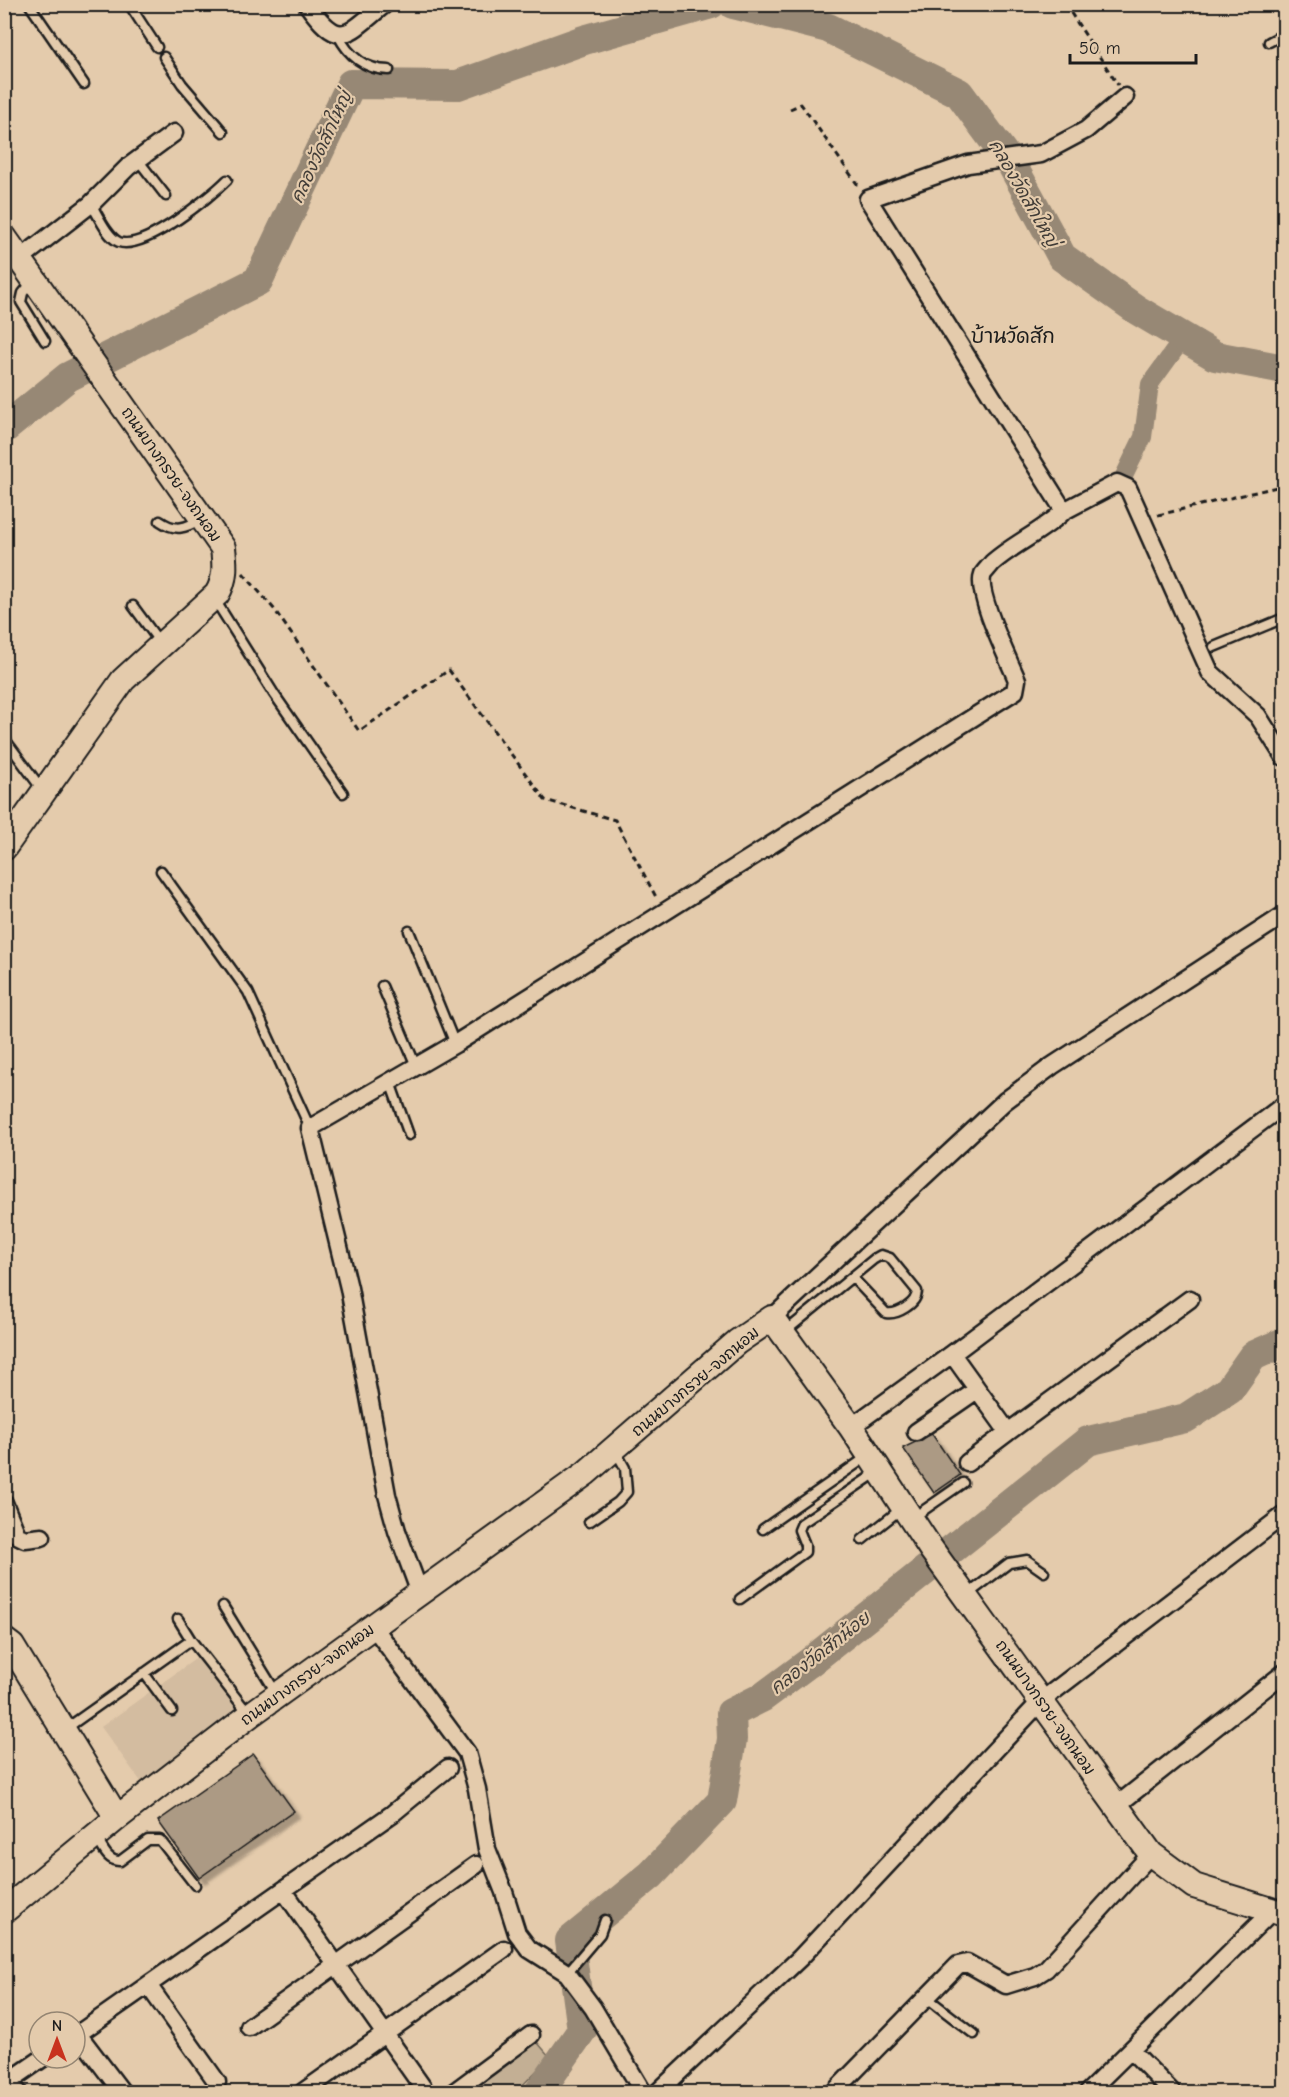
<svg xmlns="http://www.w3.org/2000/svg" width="1289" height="2097" font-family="'Comic Neue','Playpen Sans Thai',sans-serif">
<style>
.built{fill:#d3bca0}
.green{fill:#c3af94;stroke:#706658;stroke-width:1.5}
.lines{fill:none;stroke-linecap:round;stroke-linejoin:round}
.canal{stroke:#978875;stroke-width:18}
.river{stroke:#978875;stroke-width:30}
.building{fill:#ac9a84;stroke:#1c1c1c;stroke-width:1.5;filter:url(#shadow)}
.lane-casing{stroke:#1c1c1c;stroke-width:13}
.street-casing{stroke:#1c1c1c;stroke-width:21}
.secondary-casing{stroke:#1c1c1c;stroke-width:28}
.path{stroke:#1c1c1c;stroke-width:3;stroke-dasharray:6 4.5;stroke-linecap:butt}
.lane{stroke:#e4cbac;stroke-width:8}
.street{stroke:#e4cbac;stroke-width:16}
.secondary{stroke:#e4cbac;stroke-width:24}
.labels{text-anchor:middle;stroke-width:4.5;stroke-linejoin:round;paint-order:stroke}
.street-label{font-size:16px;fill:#1c1c1c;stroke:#e4cbac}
.water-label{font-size:18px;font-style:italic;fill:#413c37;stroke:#e4cbac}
.quarter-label{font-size:20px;fill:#1c1c1c;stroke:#e4cbac}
</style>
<defs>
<filter id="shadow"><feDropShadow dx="5.5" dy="5.5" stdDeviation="1.5" flood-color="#0004"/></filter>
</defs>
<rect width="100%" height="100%" fill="#e4cbac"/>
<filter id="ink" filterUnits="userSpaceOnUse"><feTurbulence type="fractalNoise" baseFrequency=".0167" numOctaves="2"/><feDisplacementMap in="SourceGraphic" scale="12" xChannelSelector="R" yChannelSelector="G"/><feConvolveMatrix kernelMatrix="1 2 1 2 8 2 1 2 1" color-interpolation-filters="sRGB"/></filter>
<g filter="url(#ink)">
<path class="built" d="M198 1657 242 1711 142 1783 101 1727Z"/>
<path class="green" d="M531 2035 550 2057 516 2092H441Z"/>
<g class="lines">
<path class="canal" d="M1124 476 1143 437 1150 384 1184 337"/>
<path class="river" d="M733 4 828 28 959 93 1012 165 1062 257 1137 310 1215 356 1284 369
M4 429 68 377 258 281 351 84 458 85 584 40 711 4
M539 2092 582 2030 570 1941 651 1875 722 1801 732 1739 731 1713 763 1697 810 1662 1088 1441 1186 1418 1229 1390 1253 1356 1284 1342"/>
</g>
<path class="building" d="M932 1434 960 1475 934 1493 903 1448Z
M253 1754 294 1811 199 1878 158 1821Z"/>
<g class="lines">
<defs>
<path id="lane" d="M29 4 84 84
M129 4 157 47
M338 35C348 55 365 70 389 70
M1269 42 1284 34
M164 57 182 84 223 132
M138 160 166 196
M91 204C98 215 107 237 119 242 144 251 210 197 227 180
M32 282 23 293 21 302 45 341
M160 521C176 532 186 528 201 519
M215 600 274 694 343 793
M133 606 161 644
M1214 647 1284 618
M4 738 41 788
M161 871 248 992 310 1128
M409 931 455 1044
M382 986 416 1066
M390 1082 409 1135
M786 1331 874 1259 881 1255 890 1258 917 1291C917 1304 897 1315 886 1313L852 1277
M914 1517 963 1483
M589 1522 618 1502 627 1492 625 1468 615 1450
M763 1529 868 1456
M862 1540 901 1509
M967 1595 1009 1563 1027 1560 1044 1572
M740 1599 805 1552V1545L799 1530 802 1523 879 1471
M223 1606 277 1694
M191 1640 248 1713
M144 1673 172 1711
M64 1730 191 1640 178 1619
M96 1837C102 1846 107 1862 120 1861L148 1840H160L195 1885
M567 1973 600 1934 605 1920
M926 1997 974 2034
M628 2092 639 2087"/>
<path id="street" d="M307 4C341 51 346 35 385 4
M1125 97 1086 130 1041 154 968 164 868 199 1064 511 1117 483 1128 488 1210 672 1258 716 1284 757
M20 259 91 204 128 167 174 133
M772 1318 1005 1101 1052 1066 1284 915
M952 1354 1008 1432 1190 1299
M851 1427 952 1354 1284 1105
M916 1432 977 1390
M967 1463 1008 1432
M4 1503 17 1535 25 1539 42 1537
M420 1593 397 1531 387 1495 349 1288 310 1128 455 1044 1015 691 1017 680C1009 660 975 593 983 574 985 571 990 566 992 563 1013 544 1042 532 1064 511
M373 1626 467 1753 477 1789 487 1849 504 1892 517 1933 529 1949 567 1973 593 2008 643 2092
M1116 1806 1284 1673
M284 1891 426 2092
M148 1985 217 2082
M249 2027 476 1865
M78 2034 122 2092
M75 2036 392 1814 448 1768
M1131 2050 1172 2092
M11 2080 43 2058
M17 2092H18
M303 2092 504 1949
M454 2092 531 2035
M658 2092 800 1958 1041 1701 1284 1515
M834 2092 958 1965 967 1963 1006 1985 1035 1976 1046 1969 1151 1854
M1088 2092 1273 1910"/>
<path id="secondary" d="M4 237 223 548C225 565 226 579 217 594L123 680 4 848
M4 1640 12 1646 117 1818
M4 1911 117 1818 250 1715 586 1473 737 1342 772 1318 851 1427 931 1549 1151 1854 1194 1886 1284 1914"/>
</defs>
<use href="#lane" class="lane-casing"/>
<use href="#street" class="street-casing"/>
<use href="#secondary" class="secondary-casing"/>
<path class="path" d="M1065 4 1118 85
M790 109 801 104 860 188
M1158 515 1281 486 1284 488
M243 573 274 609 359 731 449 670 545 800 615 820 656 897"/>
<use href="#lane" class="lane"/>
<use href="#street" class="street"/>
<use href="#secondary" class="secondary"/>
</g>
</g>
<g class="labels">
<g class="street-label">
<text transform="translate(172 474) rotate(55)" y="6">ถนนบางกรวย-จงถนอม</text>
<text transform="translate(695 1381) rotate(-40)" y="6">ถนนบางกรวย-จงถนอม</text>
<text transform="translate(307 1674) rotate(-36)" y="6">ถนนบางกรวย-จงถนอม</text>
<text transform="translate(1046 1707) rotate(55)" y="6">ถนนบางกรวย-จงถนอม</text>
</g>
<g class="water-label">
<text transform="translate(321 147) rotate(-65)" y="6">คลองวัดสักใหญ่</text>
<text transform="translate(1024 193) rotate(60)" y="6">คลองวัดสักใหญ่</text>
<text transform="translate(820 1653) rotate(-38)" y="6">คลองวัดสักน้อย</text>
</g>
<g class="quarter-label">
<text x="1013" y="343">บ้านวัดสัก</text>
</g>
</g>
<rect width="1289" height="2097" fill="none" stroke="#e4cbac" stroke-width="24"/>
<rect x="12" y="12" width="1265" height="2073" fill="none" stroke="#1c1c1c" stroke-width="2" filter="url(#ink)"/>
<g transform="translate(57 2040)"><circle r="28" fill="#e4cbac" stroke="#948572" stroke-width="1.5"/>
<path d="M0-4.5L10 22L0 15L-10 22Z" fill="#c8321e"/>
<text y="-9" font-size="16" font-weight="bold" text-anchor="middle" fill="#1c1c1c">N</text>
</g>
<path d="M1070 54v9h126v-9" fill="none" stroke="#1c1c1c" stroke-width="3"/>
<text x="1079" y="54" font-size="18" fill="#1c1c1c" stroke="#e4cbac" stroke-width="4.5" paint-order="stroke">50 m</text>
</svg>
